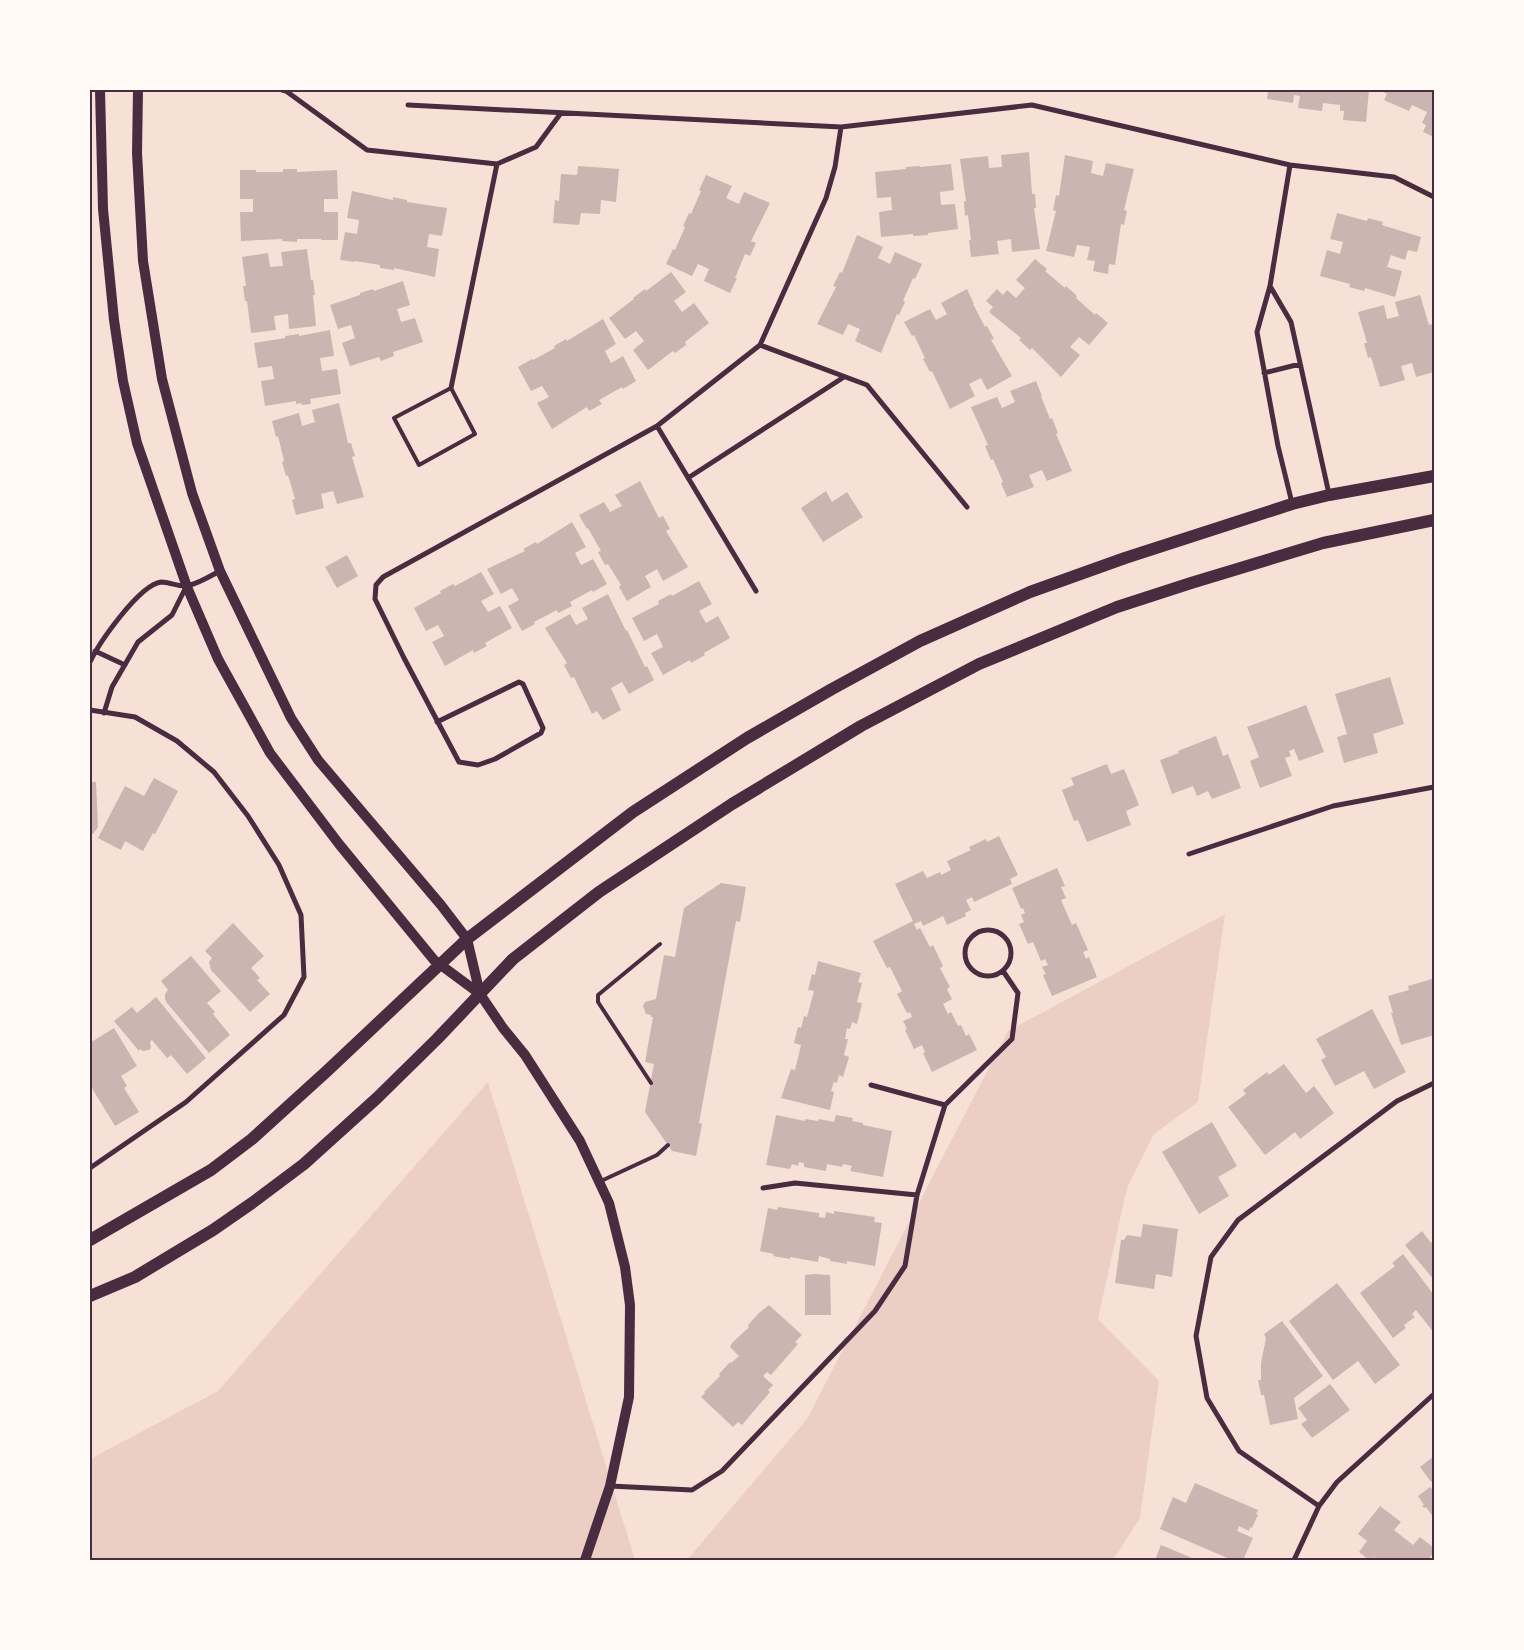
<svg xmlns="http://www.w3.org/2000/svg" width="1524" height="1650" font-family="'IBM Plex Sans',sans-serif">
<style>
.green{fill:#ebcfc5}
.building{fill:#ccb4b1}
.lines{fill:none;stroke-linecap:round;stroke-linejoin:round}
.service{stroke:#4a2c40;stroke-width:4}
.minor{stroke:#4a2c40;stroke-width:5}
.secondary{stroke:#4a2c40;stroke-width:10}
.primary{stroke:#4a2c40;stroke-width:12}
.neatline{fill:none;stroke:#4a2c40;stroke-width:2}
</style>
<rect width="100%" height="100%" fill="#f7e1d7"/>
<path class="green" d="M1225 914 1198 1102 1154 1134 1127 1188 1098 1319 1159 1381 1140 1518 1113 1560H687L807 1419 1008 1031Z
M488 1082 635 1560H90V1459L218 1391Z"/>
<path class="building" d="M1261 90H1369L1366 122 1343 120 1344 111H1340V105L1323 103 1322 111 1298 108 1300 96 1294 95 1293 103 1267 99 1268 92Z
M1379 90H1434V137L1423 132 1426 125 1422 123 1427 112 1412 105 1409 111 1384 100 1387 94Z
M1029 152 1032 194H1035L1036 208H1034L1040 249 1012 252 1011 239 997 241 999 254 971 257 969 240H971L968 215 965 216 964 201H966L960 159 988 156 989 168 1002 167 1001 155Z
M1065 155 1093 161 1091 173 1103 176 1106 163 1134 169 1124 210 1127 211 1124 225 1121 224 1115 265 1109 264 1108 274 1093 271 1095 261 1087 260 1090 247 1077 245 1074 257 1046 251 1056 211 1053 210 1056 195 1059 196Z
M951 164 954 190 940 192 941 205 955 204 958 229 928 233V235L913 236V234L881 237 879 212 892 210 891 197 877 198 875 172 906 169V167L920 166V167Z
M578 166 619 169 616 202 601 200 600 214 581 213 579 225 553 223 555 200 559 201 561 174 577 175Z
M283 169H297V172L337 170 338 199H324V212H338V240H321V239H297V242L282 241V239L241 241 240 212H253V199H240V170H256V172H283Z
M706 175 732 186 726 198 739 204 744 192 770 203 751 241 756 243 750 256 745 254 735 278H737L730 293 704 281 709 269 698 264 692 276 666 264 673 249 675 250 685 227 683 226 689 213 691 214 701 191 699 190Z
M352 191 393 200V197L407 200V202L447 208 442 236 429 234 427 247 439 249 435 277 394 268V270L380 268V265L355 261V262L340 260 345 232 357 234 359 220 347 218Z
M1337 213 1367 221 1368 218 1383 222 1382 225 1421 237 1417 252 1408 250 1405 260 1391 255 1387 267 1402 271 1395 297 1365 288 1364 291 1349 287 1350 284 1320 276 1327 250 1340 254 1343 242 1330 239Z
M857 235 883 247 878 258 890 264 895 252 922 264 915 279 913 278 903 301 905 302 899 315 897 314 881 353 855 341 860 329 848 324 843 335 817 324 836 287 833 286 840 272 842 273Z
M307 249 311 280H313L315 295H313L316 326 289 329 288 314 274 316 276 330 251 333 247 301H245L243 286H246L242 257 268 253 270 267 283 266 281 252Z
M1035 259 1047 269 1045 271 1065 288 1066 286 1077 296 1076 298 1095 315 1096 313 1108 323 1089 345 1079 337 1070 347 1080 355 1061 377 1032 348 1030 350 1019 340 1021 338 989 312 993 307 986 301 997 289 1003 295 1007 290 1016 298 1025 288 1016 280Z
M671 272 686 292 674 301 682 312 694 303 709 323 685 342 686 345 675 353 673 351 648 370 633 350 644 341 636 331 625 339 609 318 634 299 633 298 645 289 646 291Z
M403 281 410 305 397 309 401 322 415 318 423 342 393 352 394 356 381 361 379 357 350 366 342 343 355 338 351 325 338 329 330 305 360 295V293L373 289 374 291Z
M967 289 974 304H973L985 327 987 326 994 339 991 340 1012 376 987 390 981 378 969 384 975 396 950 409 932 371 930 372 923 359 925 358 914 335 912 336 904 322 930 309 936 320 947 314 941 303Z
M1420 295 1429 325 1432 324 1434 330V372L1416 377 1412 363 1401 366 1405 380 1380 387 1371 357 1368 358 1364 343H1367L1358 312 1384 305 1387 319 1399 316 1395 302Z
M603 319 616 344 605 351 611 363 623 356 636 381 623 389 622 387 599 400 602 404 589 411 587 407 552 429 537 403 549 397 542 386 531 391 518 367 532 359 533 360 555 348 554 346 566 339 567 341Z
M330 330 334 356 320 358 322 371 337 369 341 394 310 399 311 404 302 405 301 403 296 404V401L265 406 261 381 274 379 272 366 258 368 254 343 285 338V336L299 334V336Z
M1036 381 1042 396H1041L1050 419 1052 418 1058 433 1056 434 1072 471 1047 481 1042 470 1029 475 1034 487 1007 497 1001 483 1003 482 993 459 991 460 985 446 988 445 971 407 997 397 1002 408 1015 402 1010 391Z
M339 403 348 443H351L355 456 352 457 364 497 337 504 333 491 321 494 324 508 296 515 292 500 295 499 288 475 286 476 282 462 284 461 278 436 276 437 272 421 299 413 302 426 315 422 312 410Z
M640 481 659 518 663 516 670 529 666 531 688 567 663 581 657 569 645 576 651 587 627 601 619 587 621 585 608 564 605 565 598 552 601 551 588 528 587 529 579 515 604 502 610 512 622 506 615 495Z
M826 491 832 502 847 492 863 517 823 542 801 508Z
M572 522 586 547 575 553 581 565 593 559 607 584 593 592 592 590 570 602 572 606 558 613 557 610 534 622 535 624 522 631 508 606 519 600 512 588 501 594 487 569 525 551 523 549 536 542 537 544Z
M347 555 358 576 337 588 325 567Z
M481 572 494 594 481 601 488 612 500 606 512 628 485 643 487 646 474 653 473 650 445 666 432 642 444 636 438 625 426 631 414 608 441 593 440 591 453 584 455 586Z
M699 581 712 604 699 611 706 623 718 616 730 638 704 653 705 655 691 663 690 660 663 675 651 653 663 647 657 634 644 641 632 618 659 604 658 601 671 594 672 596Z
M608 594 626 631 627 630 645 667 647 666 654 680 629 694 622 682 611 688 621 710 603 720 597 711 592 714 574 677 571 678 564 665 567 663 545 628 570 614 576 625 588 619 582 608Z
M1390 677 1404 724 1373 734 1378 753 1344 763 1337 737 1347 734 1335 694Z
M1306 705 1324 752 1299 761 1294 749 1289 751 1291 756 1285 758 1292 776 1260 788 1250 761 1259 757 1247 727Z
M1216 736 1223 756 1228 754 1241 788 1212 799 1208 791 1197 796 1193 786 1172 794 1160 760 1179 753 1178 751Z
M1107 764 1111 774 1124 769 1139 805 1126 811 1131 825 1087 842 1078 820 1074 821 1062 790 1074 785 1071 778Z
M154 778 178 791 155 834 153 833 143 851 125 841 121 850 98 838 125 786 144 796Z
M90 782H96L98 827 93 834H90Z
M999 836 1018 875 1010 879 1012 884 974 902 972 897 966 900 971 910 965 913 966 916 947 925 943 916 923 926 921 921 914 924 917 930 920 928 930 947 933 945 943 966 940 968 950 987 947 989 952 999 943 1004 948 1014 951 1012 958 1026 961 1025 966 1036 969 1034 977 1050 932 1072 923 1053 925 1052 922 1045 914 1049 905 1030 907 1029 903 1021 912 1017 910 1012 907 1013 897 994 902 991 890 967 887 968 873 941 913 921 895 884 923 871 927 878 940 872 941 875 951 870 947 861 971 850 969 847 986 839 987 842Z
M1057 868 1065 886 1061 887 1066 898 1061 900 1072 925 1076 923 1088 950 1083 952 1086 959 1089 957 1097 977 1052 996 1043 975 1046 974 1042 967 1048 965 1045 959 1041 961 1033 942 1028 944 1019 924 1024 922 1021 915 1025 913 1023 908 1021 909 1012 888Z
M721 883 746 887 740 922 736 921 699 1123 702 1124 696 1156 672 1151 645 1112 654 1064 645 1062 653 1017H651V1015L646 1014 643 1006 645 1002 656 999 664 955 675 957 684 908Z
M233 923 264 956 251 968 260 978 257 980 270 994 250 1012 211 970 209 962 212 958 205 951Z
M191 956 221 991 207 1003 215 1012 213 1014 230 1035 209 1053 167 1003 165 999V994L168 990 161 981Z
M818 961 861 973 858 982 862 983 857 1002 862 1003 857 1024 852 1022 850 1029 847 1028 845 1039H848L844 1055 849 1057 843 1077 839 1075 837 1083 834 1082 831 1091 834 1092 830 1110 781 1098 791 1069 795 1070 801 1045 794 1043 798 1027 801 1028 804 1016 807 1017 814 991 808 990 812 974 815 975Z
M1432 979 1434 982V1035L1401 1045 1391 1013H1393L1388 996 1409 990 1408 986Z
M156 997 206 1058 187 1074 171 1055 167 1058 152 1040 150 1042 151 1048 149 1050 143 1051 140 1049 139 1051 114 1021 132 1007 137 1013Z
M1372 1009 1406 1072 1374 1089 1364 1071 1335 1086 1321 1060 1326 1057 1316 1039Z
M114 1028 137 1066 121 1076 127 1086 124 1088 139 1112 115 1126 90 1085V1040L91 1039 93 1041Z
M1284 1064 1306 1093 1314 1086 1334 1113 1300 1139 1295 1132 1265 1155 1228 1107 1246 1094 1243 1090 1267 1072 1269 1075Z
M776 1115 805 1121V1119L818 1121 819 1119 834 1122 836 1115 853 1118 852 1121 863 1123V1125L892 1131 883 1177 850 1171 852 1166 843 1164 842 1167 827 1164 826 1171 804 1167V1163L799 1162 798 1166 792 1164 790 1169 766 1165Z
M1212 1122 1237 1166 1218 1177 1229 1196 1199 1214 1162 1152Z
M778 1207 819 1213V1217L825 1218 826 1212 834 1214V1211L875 1217 874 1222 882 1223 875 1266 847 1261V1264L830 1261V1259L819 1256 818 1262 790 1257V1259L773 1256 774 1254 760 1251 768 1208 777 1210Z
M1143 1224 1178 1229 1172 1277 1156 1274 1154 1289 1115 1283 1121 1240H1124L1127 1235 1141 1237Z
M1422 1231 1431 1243 1434 1240V1280L1405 1245Z
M1403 1254 1434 1295V1333L1416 1310 1412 1314 1415 1317 1404 1325 1406 1328 1393 1338 1360 1293 1395 1266 1392 1263Z
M814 1274 830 1275 831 1315H805V1275Z
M1337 1283 1400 1365 1375 1384 1358 1361 1333 1380 1289 1321Z
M769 1305 802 1335 795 1342 798 1344 771 1375 767 1372 763 1376 773 1385 768 1390 770 1392 742 1425 738 1422 733 1427 701 1397 705 1393 704 1392 720 1376 719 1374 730 1362 731 1363 739 1356 730 1347 732 1343 749 1327 748 1325 758 1314Z
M1282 1321 1323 1376 1294 1398 1298 1419 1270 1425 1264 1395H1261L1258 1380H1261V1363L1266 1338 1264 1334Z
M1330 1384 1350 1410 1312 1438 1301 1424 1307 1420 1298 1408Z
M1434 1456V1480L1431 1482 1420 1467Z
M1195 1483 1258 1510 1256 1514 1258 1515 1252 1528 1250 1527 1249 1531 1239 1526 1237 1531 1253 1538 1243 1560H1232L1160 1529 1173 1497 1186 1503Z
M1430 1487 1432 1489 1434 1488V1518L1426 1507 1424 1508 1422 1506 1424 1505 1418 1496Z
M1380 1506 1401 1522 1394 1530 1413 1545 1420 1537 1434 1548V1552L1428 1560H1377L1374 1557 1372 1560H1369L1359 1552 1367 1541 1358 1534Z
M1161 1545 1197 1560H1155Z"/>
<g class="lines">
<path class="service" d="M451 388 475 434 419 465 394 418Z
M651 1083 598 1002V995L660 944
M601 1181 657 1155 668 1145"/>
<path class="minor" d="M282 90 286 91 367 150 497 164 536 147 561 113
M408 105 841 127 1032 105 1290 165 1394 177 1434 197
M1290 165 1270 286 1257 332 1278 446 1292 503
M1270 286 1291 322 1329 494
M760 345 867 385 967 507
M1264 373 1300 364
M451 388 497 164
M657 426 756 591
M688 478 844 377
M95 651 125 665
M90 662C99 643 139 585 161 582 169 582 177 586 184 586 193 587 212 575 220 571
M90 710 135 717 177 741 214 772 248 816 279 865 301 915 304 977 284 1015 186 1102 90 1168
M104 713 112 687 138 642 172 615 186 587
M437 722 519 682 523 684 543 728 541 733 495 759 478 765 459 762 404 658 375 599 376 585 383 577 657 426 760 345 826 198 835 167 841 127
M1189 854 1333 806 1434 787
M965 953a23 23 0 1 1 46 0a23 23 0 1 1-46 0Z
M871 1085 945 1105
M763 1188 795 1183 917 1195
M610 1486 692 1490 722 1471 875 1311 905 1266 917 1195 945 1105 1012 1039 1018 993 1003 971
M1319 1506 1239 1451 1207 1398 1196 1336 1211 1257 1238 1220 1397 1101 1434 1083
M1294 1560 1319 1506 1337 1482 1434 1394"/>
<path class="secondary" d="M100 90 103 209 114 320 123 381 137 443 187 587 218 659 270 753 339 844 434 960 480 994
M138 90 137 153 143 261 162 379 192 493 220 571 291 718 318 760 441 905 467 939 480 994 503 1028 525 1055 580 1141 609 1203 625 1267 630 1305 629 1397 610 1486 585 1560"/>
<path class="primary" d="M90 1240 211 1170 252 1139 327 1071 467 939 633 812 747 738 832 689 920 641 1030 592 1125 558 1292 504 1329 495 1434 476
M90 1296 135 1277 213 1230 252 1203 304 1164 377 1098 437 1039 513 959 599 892 732 804 861 726 979 664 1117 607 1191 583 1323 543 1434 520"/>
</g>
<rect width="1524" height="1650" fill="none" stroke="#fffaf5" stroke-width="182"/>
<rect x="91" y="91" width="1342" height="1468" class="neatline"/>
</svg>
